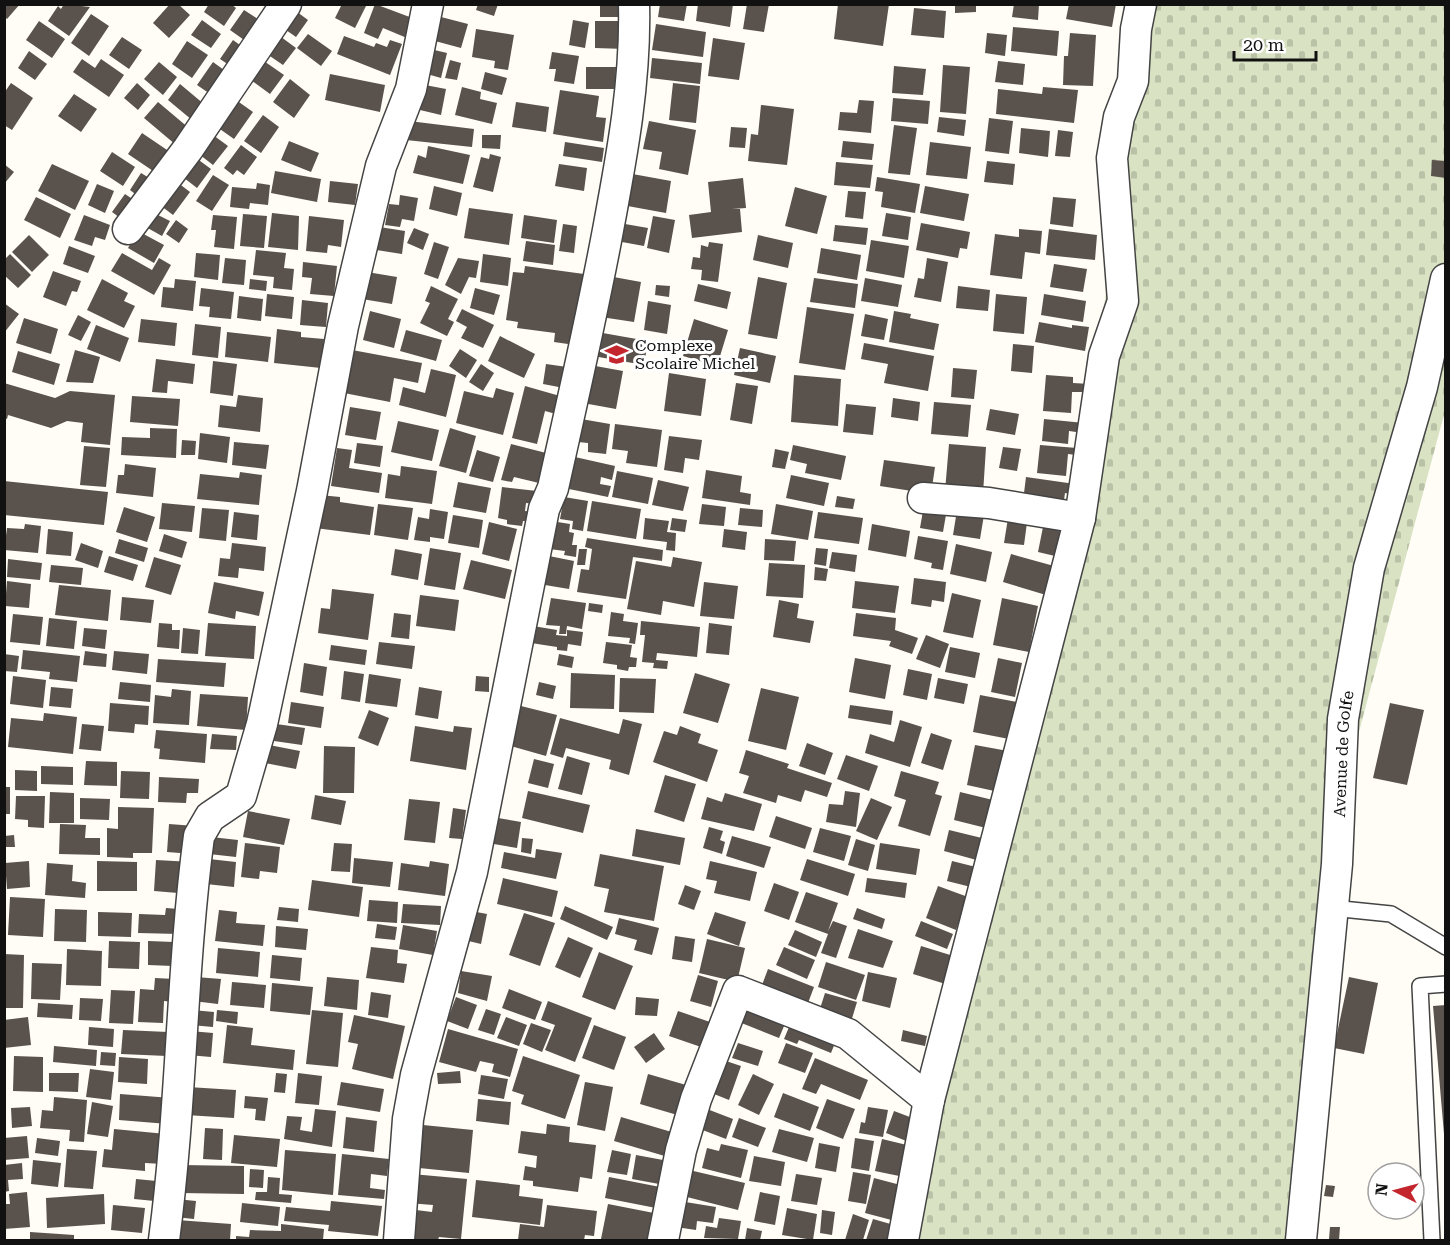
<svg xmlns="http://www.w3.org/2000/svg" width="1450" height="1245" font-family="'Roboto Serif',serif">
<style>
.cemetery{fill:url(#cemetery-stones)}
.building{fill:#5a524d}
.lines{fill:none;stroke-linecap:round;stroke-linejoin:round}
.service-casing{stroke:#444;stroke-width:18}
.minor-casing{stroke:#444;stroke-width:33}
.service{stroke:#fff;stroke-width:15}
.minor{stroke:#fff;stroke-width:30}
.labels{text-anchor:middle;stroke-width:6;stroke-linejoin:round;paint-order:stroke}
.poi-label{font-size:16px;fill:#111;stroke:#fff;text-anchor:start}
.street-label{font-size:16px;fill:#111;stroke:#fff}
</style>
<defs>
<pattern id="cemetery-stones" width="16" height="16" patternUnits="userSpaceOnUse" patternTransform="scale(1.5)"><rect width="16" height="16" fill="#d9e3c4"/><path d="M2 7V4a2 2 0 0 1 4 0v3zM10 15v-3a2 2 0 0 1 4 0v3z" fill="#b9c2a7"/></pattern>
</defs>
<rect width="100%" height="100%" fill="#fffdf5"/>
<path class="cemetery" d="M1149 5H1445V411L1327 851 1316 1240H917L934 1148 1063 580Z"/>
<path class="building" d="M4 4H20L7 19 4 16Z
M64 4 90 7 69 36 48 21 58 6 61 9Z
M170 4H178L190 15 169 38 153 23Z
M209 4H231L236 8 224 26 204 12Z
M342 4H367L355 28 335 18Z
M375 4 415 19 407 38 383 28 378 39 364 33Z
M478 4H498L494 16 476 10Z
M600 4H624V17H600Z
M660 4H687L684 21 658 17Z
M698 4H733L730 27 696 21Z
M747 4H769L764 32 743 29Z
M838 4H889L883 46 834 39Z
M1014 4H1039L1038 20 1012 17Z
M1069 4H1116L1112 27 1066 19Z
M955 5H976V12L955 13Z
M289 6 308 20 296 37 276 23Z
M914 8 946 11 944 38 911 35Z
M244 10 269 26 254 47 230 30Z
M91 14 109 26 89 56 71 43Z
M441 17 468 24 461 48 435 41Z
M202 20 221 34 211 48 191 35Z
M573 20 589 23 585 48 569 45Z
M39 21 65 39 52 58 26 40Z
M595 21H626L625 49 595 48Z
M656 24 706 32 703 57 652 50Z
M1013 27 1059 31 1057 56 1011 51Z
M476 29 514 35 508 70 494 68 495 61 472 57Z
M987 33 1007 35 1005 56 985 53Z
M1070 33 1096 35 1093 86 1063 85 1064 56H1068Z
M277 34 296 48 283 65 264 52Z
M308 34 332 51 321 66 297 48Z
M344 36 374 47 376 43 387 47 390 40 402 44 390 75 337 54Z
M122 37 142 50 129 69 109 55Z
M713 38 745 43 739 80 708 76Z
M233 40 251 53 238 71 220 59Z
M187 41 208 55 192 78 172 64Z
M426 48 447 53 441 78 420 72Z
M29 51 47 64 35 80 18 68Z
M552 52 579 56 574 84 554 81 556 69H549Z
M652 58 702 63 700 84 650 78Z
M82 59 95 68 101 59 124 75 109 97 73 72Z
M261 59 284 75 270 94 248 78Z
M450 60 461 63 457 80 445 78Z
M998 61 1025 64 1023 85 995 82Z
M159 62 177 77 163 95 144 79Z
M213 62 235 78 219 100 197 85Z
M943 65 970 67 966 114 940 112Z
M894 66 926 69 923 95 892 93Z
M586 67H616L615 89H586Z
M485 72 507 78 502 95 481 89Z
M330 74 385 85 380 112 325 100Z
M290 79 310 95 294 118 273 102Z
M11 83 33 98 12 130 4 125V93Z
M137 83 150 95 138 110 124 98Z
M673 83 700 86 696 123 669 120Z
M180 84 211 110 198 125 168 100Z
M425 85 446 89 441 115 420 110Z
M462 87 481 92 480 99 497 103 492 124 455 115Z
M1043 87 1078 90 1074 123 996 114 998 89 1042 94Z
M560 90 599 96 596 117 606 118 603 142 553 134Z
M74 94 97 109 81 132 58 116Z
M893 98 930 101 928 124 891 121Z
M236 100 253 112 234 139 217 127Z
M859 100 874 101 871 133 838 130 840 112 857 113Z
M158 102 190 129 176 145 144 118Z
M516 102 549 107 546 132 512 127Z
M761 105 794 109 787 165 748 161 751 134 758 135Z
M263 115 279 127 261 153 244 141Z
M939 117 966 120 964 136 937 132Z
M989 118 1013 121 1009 154 985 151Z
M409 121 474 129 472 147 406 140Z
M649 121 696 130 688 175 659 169 662 152 643 149Z
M894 125 917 128 910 175 888 173Z
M731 127 747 128 745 148 729 147Z
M1021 128 1050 131 1048 157 1019 153Z
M1058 130 1073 132 1070 157 1055 156Z
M209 132 228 146 213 165 195 151Z
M142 133 173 154 159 175 128 154Z
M482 135H501L500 149 482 148Z
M289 141 319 153 311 172 281 160Z
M843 141 874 144 872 160 841 157Z
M565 142 604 148 602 162 563 156Z
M930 142 971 147 967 179 926 175Z
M241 145 257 157 244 175 237 170 233 175 224 168Z
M428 146 470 155 463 184 413 173 418 155 426 158Z
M112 152 135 167 123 186 100 171Z
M490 154 501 157 493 192 473 187 481 157 489 159Z
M192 155 211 169 197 188 179 174Z
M1432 160 1446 161V178L1431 176Z
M987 161 1015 164 1013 185 984 182Z
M836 162 873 165 870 188 834 185Z
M4 164 14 172 4 184Z
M52 164 89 181 75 210 38 191Z
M559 164 587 168 584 191 555 186Z
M275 171 321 179 317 202 271 193Z
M141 173 156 182 143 200 130 190Z
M627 173 671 181 666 213 622 205Z
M213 175 229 185 212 211 196 201Z
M877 177 920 184 915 213 881 207 883 192 875 191Z
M743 178 746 208 732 209H740L742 232 692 238 689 215 711 212 708 182Z
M173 179 190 192 173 215 156 202Z
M330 181 358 184 355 205 328 202Z
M257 183 270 185 268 205 250 203 249 209 230 207 232 187 256 189Z
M97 184 114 191 105 213 88 205Z
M434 186 462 193 457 216 429 209Z
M925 186 969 194 964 221 920 213Z
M795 187 827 196 817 234 785 226Z
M848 191 866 192 863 219 845 217Z
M125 194 140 204 127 223 112 212Z
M400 195 418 198 414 221 402 219 400 227 385 225 389 204 399 205Z
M36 197 71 214 60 238 24 220Z
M1053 197 1076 199 1073 227 1050 224Z
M469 208 513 214 509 245 464 238Z
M152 212 170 221 162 236 144 226Z
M272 213 299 216 298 250 268 247Z
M886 213 911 217 908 240 882 236Z
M243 214 267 216 264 248 240 246Z
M84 215 110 225 105 240 95 237 92 246 74 240Z
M213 215 237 217 234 249 214 247 216 230H211Z
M524 215 557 220 554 243 521 238Z
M309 216 344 220 341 247 328 245 327 253 306 251Z
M653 216 675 220 669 253 647 248Z
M176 220 188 229 179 243 166 234Z
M921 223 970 232 967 249 960 248 958 258 916 250Z
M563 224 577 226 574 253 559 251Z
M625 224 648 228 644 246 622 242Z
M835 225 868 228 866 245 833 241Z
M373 226 405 231 402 254 370 249Z
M414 228 429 234 423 250 407 243Z
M1019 229 1042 231 1040 254 1025 252 1022 279 990 275 995 234 1019 237Z
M1049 229 1097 235 1095 260 1046 255Z
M138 231 164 245 154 263 128 248Z
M29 235 49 255 32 272 12 252Z
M758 235 793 243 788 268 753 260Z
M871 240 909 246 904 278 866 271Z
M526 241 555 245 553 265 523 261Z
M434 242 449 247 438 279 424 274Z
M709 242 723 244 718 282 701 280 702 270 691 269 693 257 700 258 701 245 708 247Z
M69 246 95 256 88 273 63 264Z
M821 248 861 255 857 280 817 273Z
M256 250 286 253 284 268 294 269 292 290 273 288 274 277 253 275Z
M122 253 152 270 159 258 171 265 154 295 111 271Z
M196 253 220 255 218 280 194 277Z
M10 254 31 275 18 288 4 275V260Z
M483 254 511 258 508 286 480 282Z
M225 258 246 260 244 285 222 283Z
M458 258 479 261 476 278 469 277 461 294 445 285Z
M927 258 948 262 941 302 914 297 918 278 924 279Z
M303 262 337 266 334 296 310 294 312 278 302 277Z
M1054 264 1087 269 1083 292 1050 287Z
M525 266 584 274 575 345 554 342 555 333 517 328 518 322 506 320 513 272 524 273Z
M53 271 81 281 77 292 72 291 66 306 43 297Z
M367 272 397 277 392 304 362 299Z
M608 276 641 282 634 322 601 317Z
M758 277 787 283 777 339 748 334Z
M814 278 858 284 855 308 810 302Z
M865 278 902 285 898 307 861 301Z
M102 279 128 293 124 301 135 306 124 328 87 310Z
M175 279 196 281 193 311 161 307 163 287 174 288Z
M250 279 267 281 266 291 249 289Z
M698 284 731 292 727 309 694 301Z
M656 285 670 286 669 297 655 295Z
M431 286 458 299 448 319 454 322 447 336 420 323 430 303 425 301Z
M958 286 990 290 988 311 956 308Z
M201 288 234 292 231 319 209 317 210 307 199 306Z
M475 288 500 295 494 315 470 308Z
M267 294 294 297 292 319 265 316Z
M996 294 1027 297 1024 334 993 331Z
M1044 294 1086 301 1083 322 1041 315Z
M239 296 263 299 261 321 237 318Z
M302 300 328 303 326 327 300 325Z
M648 301 671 305 667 334 644 330Z
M4 303 19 314 4 333Z
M807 307 854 314 845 370 799 363Z
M462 309 494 325 483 348 461 338 467 327 456 321Z
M370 311 401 319 394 348 363 340Z
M894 311 911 314 910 318 939 324 934 350 889 342Z
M865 314 888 319 884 340 861 336Z
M78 315 91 322 81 341 68 335Z
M24 318 58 329 51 354 16 343Z
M141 319 177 323 175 346 138 342Z
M694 319 728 330 717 366 683 356Z
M1039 322 1072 328V325L1089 327 1085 351 1035 342Z
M195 324 221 327 218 358 192 355Z
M96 325 129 338 120 362 87 349Z
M277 329 301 332V337L324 339 321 368 274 363Z
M406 330 442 340 436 361 400 351Z
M227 332 271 337 268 362 225 357Z
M597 332 648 341 644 365 593 356Z
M500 336 535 354 524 378 488 361Z
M864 343 934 356 928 391 884 383 888 364 861 359Z
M1013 344 1034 346 1032 373 1011 371Z
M740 348 776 356 770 383 734 375Z
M460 349 477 360 466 378 449 366Z
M75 350 100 357 93 383 66 382Z
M352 350 422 363 418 383 394 378 390 402 344 393Z
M18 351 60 364 54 385 12 372Z
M156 359 195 364 193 384 168 381 167 393 152 392Z
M213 361 237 364 233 396 210 393Z
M481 364 494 373 483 391 469 382Z
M546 364 567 367 564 388 543 384Z
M590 365 623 371 616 409 583 403Z
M953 368 977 370 974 399 951 397Z
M431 369 456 375 446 417 399 405 403 387 425 393Z
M669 373 706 379 701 416 664 411Z
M794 375 841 379 838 426 791 422Z
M1046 375 1073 377V383L1090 384 1089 392H1072L1071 413 1043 411Z
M4 383 55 398 70 391 115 395 110 445 81 442 83 423 67 421 51 428 8 415 7 419 4 418Z
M736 383 758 386 752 424 730 420Z
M525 386 560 396 556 414 545 411 537 444 512 438Z
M496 388 514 393 503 435 456 423 464 391 493 398Z
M238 395 263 398 260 432 218 427 220 405 236 407Z
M132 396 180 399 178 426 130 422Z
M893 398 920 402 918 421 891 417Z
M934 402 971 405 968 437 931 434Z
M846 404 876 407 873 435 843 432Z
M350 407 381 412 376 440 345 435Z
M990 409 1019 414 1015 435 986 430Z
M581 419 610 424 606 454 588 452V443L578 442Z
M1044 419 1084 423 1083 433 1069 431 1068 444 1042 441Z
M398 421 439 430 432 461 391 452Z
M615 424 662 430 657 467 626 463 628 451 612 449Z
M150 428 177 429 176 458 121 455 122 437 150 438Z
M450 428 476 436 466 473 439 466Z
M200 433 230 437 227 463 198 459Z
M669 436 702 440 699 460 685 458 683 473 664 470Z
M182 440 196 441 195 455H181Z
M234 442 269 445 266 469 232 465Z
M357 443 383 446 380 467 354 463Z
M511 444 554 455 539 483 514 477 512 482 501 480Z
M949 444 986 447 983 494 945 491Z
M793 445 846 456 841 480 805 473 807 464 790 460Z
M1040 445 1077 448 1076 455 1068 454 1066 476 1037 473Z
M84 446 110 448 106 487 80 485Z
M1003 447 1021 449 1017 471 999 468Z
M337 448 352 450 349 468 382 473 379 493 331 486Z
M775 449 789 452 785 469 772 467Z
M477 450 500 457 493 482 469 476Z
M566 455 615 466 612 480 601 477 600 484 611 486 608 497 569 489 573 470 563 468Z
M884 460 935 467 931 494 880 486Z
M125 464 156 468 153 497 116 493 118 475H124Z
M401 466 437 471 432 504 385 498 388 474 400 476Z
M706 470 742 476 740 492 751 494 750 505 702 498Z
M617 471 653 478 648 504 612 497Z
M240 472 262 475 259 505 197 499 200 474 239 478Z
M791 475 829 483 824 506 786 498Z
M1026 477 1075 484 1074 495 1065 493 1063 507 1023 501Z
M658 480 689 487 683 511 652 505Z
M4 481 108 492 104 525 4 515Z
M458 482 491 488 486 513 453 507Z
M502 487 537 491 535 504 526 503 525 511 533 512 532 522 523 521 522 526 507 524V520L498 518Z
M320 495 340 497V502L374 507 370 535 315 528Z
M837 496 855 499 853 509 835 507Z
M564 497 588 501 583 531 572 529 573 521 560 519Z
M925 499 948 503 943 532 920 528Z
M592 501 641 509 636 539 587 531Z
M162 503 195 506 192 532 159 529Z
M378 504 413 508 408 540 374 535Z
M702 504 726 507 724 526 699 524Z
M776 504 813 511 808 540 771 534Z
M958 504 985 509 980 539 953 535Z
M124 507 155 517 147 542 116 532Z
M202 508 229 510 226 541 199 538Z
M740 508 763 510 762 527 738 525Z
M430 509 448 512 444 539 430 537V542L414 540 418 517 429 519Z
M234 512 259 515 257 540 231 537Z
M818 512 863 518 859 544 814 538Z
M1009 512 1028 515 1024 545 1004 543Z
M453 515 483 520 479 548 448 543Z
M645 518 669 521 667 532 676 533 675 551 666 550 667 542 643 539Z
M672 518 687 520 685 532 670 530Z
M545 520 570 524 569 532 574 533 572 545H577L576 557 564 555 565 551 541 548Z
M489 522 517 529 509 561 482 554Z
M1044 522 1061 525 1055 556 1038 552Z
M25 524 41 526 38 553 4 550 7 528 24 529Z
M872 524 910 531 906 557 868 550Z
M48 529 73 532 71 556 46 554Z
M724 529 747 532 745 550 722 547Z
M164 534 187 542 182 558 159 551Z
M918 536 948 541 943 570 931 568 932 563 914 559Z
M587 538 663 550 662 561 633 557 626 599 577 592 581 569 589 570 592 549 585 547Z
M119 539 148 548 144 562 115 553Z
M765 539 796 541 794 561 764 560Z
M81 543 103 551 98 568 75 560Z
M232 543 266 547 264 571 239 568 238 578 218 576 220 558 230 559Z
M956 544 992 552 986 582 950 574Z
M430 548 461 553 455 590 424 585Z
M816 548 828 549 826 566 814 564Z
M395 549 422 554 418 580 391 575Z
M579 549H587L585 565H577Z
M832 552 857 555 855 572 829 568Z
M1011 554 1054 566 1046 595 1003 582Z
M544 555 574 561 569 589 539 584Z
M109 556 138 565 133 581 104 572Z
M154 557 181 565 171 595 145 587Z
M673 557 702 562 694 607 663 601 661 615 627 609 636 561 671 567Z
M8 559 42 563 40 580 7 577Z
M471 560 512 570 505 599 463 589Z
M769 563 805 565 803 598 766 596Z
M51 565 83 568 81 585 49 582Z
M815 567 828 569 826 581 814 580Z
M914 578 946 582 944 602 932 600 931 607 911 604Z
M7 581 31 584 29 608 5 606Z
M855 581 899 586 895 613 852 608Z
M214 582 264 592 259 616 236 611 235 619 208 613Z
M704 582 738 586 734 619 700 616Z
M59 585 111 590 108 621 55 615Z
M332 589 374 594 368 640 318 633 321 608 330 609Z
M952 593 981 600 973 638 943 632Z
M420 595 459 600 455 631 416 626Z
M122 597 154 600 151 623 120 620Z
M551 598 586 603 582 629 567 626 566 634H559L560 626 546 625Z
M1002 598 1038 606 1029 652 993 645Z
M779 600 799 604 797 618 814 621 810 643 773 637Z
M589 603 603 605 602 613 588 611Z
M611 612 624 614 623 621 638 623 635 644 629 643 630 638 608 636Z
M394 613 411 615 409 639 391 637Z
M856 613 896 618 895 630 918 638 912 654 889 646 891 641 853 636Z
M13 614 43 617 40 645 10 642Z
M49 618 77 621 74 649 46 646Z
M641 621 700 627 697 657 657 653 656 660 668 661 667 669 653 668 654 663 642 662 645 635H640Z
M159 623 172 624V630H180L179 649 157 647Z
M208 623 256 626 254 659 205 656Z
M709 623 732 626 729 655 706 653Z
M533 626 557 630 556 635 567 636V630L583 632 581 646 568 644 567 651 557 650V647L531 643Z
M84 628 107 630 105 649 82 646Z
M183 628 200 630 198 654 181 653Z
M926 635 949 644 940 668 916 659Z
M379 642 415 646 412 669 376 664Z
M606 642 632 645 630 657 637 658 636 667H629L628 671 617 669V665L603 663Z
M331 645 367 650 365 665 329 660Z
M950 647 980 653 975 678 945 672Z
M23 650 80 656 77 682 49 679 50 672 21 669Z
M85 651 107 654 106 667 83 665Z
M114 651 149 654 147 674 112 670Z
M4 654 19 656 17 672 4 671Z
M559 654 574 657 572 668 557 665Z
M855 658 891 665 885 699 849 692Z
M998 658 1022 663 1015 697 991 692Z
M158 659 226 663 224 687 156 682Z
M304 663 327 667 323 696 300 692Z
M908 669 932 674 927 700 903 695Z
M344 671 364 674 360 702 341 699Z
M571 673 615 675 614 709 570 708Z
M695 673 730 684 718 723 683 713Z
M369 674 401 679 397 707 365 703Z
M13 676 46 680 43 708 10 704Z
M476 676 489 677V692L475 691Z
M620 678 656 679 654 713 619 712Z
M938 678 968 684 964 704 934 698Z
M120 682 151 685 150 702 118 699Z
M539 682 556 686 553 699 536 695Z
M51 687 73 689 71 708 49 706Z
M419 687 442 691 438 719 415 715Z
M761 688 799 697 786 750 748 741Z
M172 689 191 691 189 725 153 723 155 695 171 697Z
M200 694 248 697 246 730 197 726Z
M980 695 1017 702 1009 739 973 732Z
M291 702 324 707 321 728 288 723Z
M110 703 149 706 148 725 135 724 134 733 108 731Z
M1390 703 1424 710 1407 785 1373 778Z
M517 705 557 715 546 756 507 745Z
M850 705 893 711 891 725 848 718Z
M369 710 389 718 378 746 358 738Z
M44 713 77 717 73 754 8 747 11 718 43 721Z
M560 718 619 734 623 719 642 724 629 775 609 769 611 760 566 748 563 758 550 754Z
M900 720 922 727 910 767 865 753 870 734 894 742Z
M82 724 104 726 101 751 79 749Z
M276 724 305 728 302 745 274 741Z
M415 726 453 732 454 726 472 728 466 770 410 761Z
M680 726 701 734 698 743 718 750 707 782 653 762 664 731 677 735Z
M156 730 207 734 205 763 159 759 160 749 154 748Z
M931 733 952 740 943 770 921 763Z
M212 734 237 736 236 750 210 749Z
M807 743 833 753 825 775 799 766Z
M269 745 300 751 296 769 265 763Z
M975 745 1008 751 999 792 967 785Z
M324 746 355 747 354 793H323Z
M746 750 789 764 787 768 832 783 827 797 805 790 801 802 778 795 776 803 743 793 749 776 739 773Z
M846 755 878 766 869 791 837 779Z
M567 756 590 763 582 795 558 789Z
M534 759 554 764 548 788 528 783Z
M86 761 117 762V786L84 785Z
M41 766 73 767V785L41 784Z
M15 770 37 771V791L15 790Z
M121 771 150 772 149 799 120 798Z
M901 771 939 782 935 794 942 796 930 836 898 826 906 800 894 796Z
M665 775 696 784 684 822 654 812Z
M159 777 199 779 198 793H187L186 803 158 802Z
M4 787H10V814H4Z
M528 791 590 805 583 833 522 818Z
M845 791 860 793 856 827 826 822 829 804 843 805Z
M50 792 74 793V823H49Z
M960 792 993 800 986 828 954 820Z
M725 793 762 804 754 831 701 819 707 797 722 802Z
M315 795 346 801 341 825 311 819Z
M16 796H45L44 828 28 827V820L15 819Z
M80 798 110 799 109 820 80 819Z
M871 798 892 807 877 840 856 831Z
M409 799 440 802 435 843 404 840Z
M118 807 154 808 152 853H133V858L107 857V828L118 829Z
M453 808 466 810 462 839 449 838Z
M248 811 290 819 284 845 243 837Z
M776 816 812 828 805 849 769 837Z
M492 817 521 822 517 848 488 843Z
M60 824 86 825 85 838H100V855L59 854Z
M169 824 195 826 193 854 167 852Z
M709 827 723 831 720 840 725 842 722 854 703 848Z
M820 828 851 836 844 861 813 852Z
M636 829 685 838 680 865 632 856Z
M949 830 986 839 980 861 944 851Z
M14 835 15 847H4V836Z
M732 836 771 847 764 868 726 856Z
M211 837 238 840 236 857 209 854Z
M522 838 533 839 531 854 521 852Z
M856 839 875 845 868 871 848 865Z
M245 843 280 847 277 873 260 871 259 879 241 877Z
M334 843 352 844 350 872 331 871Z
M880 843 920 849 916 875 876 869Z
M536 849 562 853 556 879 501 868 504 852 535 858Z
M600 854 664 866 654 921 604 912 609 889 594 886Z
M354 858 393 862 390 887 352 883Z
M209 859 236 862 234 887 206 884Z
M807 859 855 874 848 896 800 880Z
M156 860 192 862 190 894 154 891Z
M29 861 30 887 7 889 5 863Z
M97 861 137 862V891H97Z
M430 861 449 864 445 896 398 890 401 863 429 867Z
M710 861 757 872 750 901 714 893 717 881 706 879Z
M952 861 976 867 971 887 947 881Z
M47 863 73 865 72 881 86 883 85 898 45 895Z
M503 878 558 891 552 917 497 904Z
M867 878 907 883 905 898 865 892Z
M312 880 363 887 359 917 308 910Z
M774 883 799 892 789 920 764 911Z
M685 885 701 891 694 910 678 904Z
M938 886 968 897 967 924 959 921 956 930 926 918Z
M806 892 838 903 828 931 833 921 847 926 836 958 821 953 828 934 795 922Z
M10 897 45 899 43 937 8 935Z
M369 900 398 902 397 923 367 921Z
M403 904 441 906 440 925 401 923Z
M565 906 613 927 607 940 560 919Z
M279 907 299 909 298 922 277 920Z
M166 908 179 909V934L138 933 139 914 165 915Z
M857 908 885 919 882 929 853 919Z
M55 909 87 910 86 942 54 941Z
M219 910 237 912 236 923 265 925 263 946 215 941Z
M466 910 487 914 481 944 460 939Z
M98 912 132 913 131 937 98 936Z
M715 912 746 922 739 946 707 934Z
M524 913 555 923 540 966 509 955Z
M619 918 659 928 652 955 634 950 637 940 615 934Z
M921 921 953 934 947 949 915 936Z
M377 924 397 927 395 940 375 938Z
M403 925 437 931 433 955 399 949Z
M276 926 308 929 306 950 275 947Z
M858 929 893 941 883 968 848 958Z
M795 930 822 942 816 957 788 945Z
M675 936 695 939 692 962 672 959Z
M568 937 593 948 580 978 555 967Z
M707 939 745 948 737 982 699 973Z
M109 941 140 942 139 969 108 968Z
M148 941 174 942 173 966 148 965Z
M921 946 960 958 952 986 913 974Z
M371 947 398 950 397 963 407 964 404 983 366 978Z
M784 947 815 960 807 979 776 965Z
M218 948 260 952 258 977 216 973Z
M67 949 102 951 101 986 66 985Z
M599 952 633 966 615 1010 582 997Z
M4 954 24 955 23 1008H5Z
M272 955 302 958 300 981 270 978Z
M826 962 865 975 856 1000 818 987Z
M32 963 62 964 60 1000 31 999Z
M768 969 814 987 805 1011 759 993Z
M461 971 492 976 487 1001 458 993Z
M868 972 897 978 890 1008 862 1001Z
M698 975 718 981 711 1007 690 1001Z
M196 977 221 979 218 1004 193 1001Z
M327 977 359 980 357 1010 324 1006Z
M1349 977 1378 983 1364 1054 1334 1048Z
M155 978 175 979 174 1002 164 1001 163 1023 138 1022 140 989 154 990Z
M232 982 266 985 264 1008 230 1005Z
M272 983 313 987 310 1015 270 1011Z
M509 989 542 1002 535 1020 502 1008Z
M111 990 135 991 133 1024 109 1023Z
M371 992 391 995 388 1018 368 1015Z
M825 993 857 1002 850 1025 818 1015Z
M456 997 477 1005 468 1029 447 1021Z
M636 997 659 999 657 1016 635 1015Z
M80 998 103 999 101 1021 79 1020Z
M548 1001 592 1018 575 1062 545 1050 555 1025 541 1020Z
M38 1003 73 1005 72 1019 37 1017Z
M747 1003 787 1019 779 1038 739 1022Z
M1446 1005V1134H1444L1433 1006Z
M486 1009 501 1014 494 1035 478 1030Z
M192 1010 214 1012 213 1027 191 1025Z
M217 1010 238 1012 237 1024 216 1021Z
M312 1010 343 1013 338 1067 306 1064Z
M678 1011 710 1022 701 1047 669 1036Z
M354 1015 405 1026 393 1079 352 1069 358 1044 348 1042Z
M28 1017 31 1045 4 1048V1020Z
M506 1017 527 1025 519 1046 497 1038Z
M792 1020 837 1038 831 1053 799 1040 797 1044 784 1039Z
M531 1023 551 1030 542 1052 523 1044Z
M227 1025 253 1028 251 1045 295 1050 293 1070 223 1063Z
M594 1025 626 1037 614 1070 582 1058Z
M89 1027 114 1029 113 1047 88 1045Z
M448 1029 518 1049 510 1077 492 1072 494 1064 480 1061 476 1072 439 1062Z
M123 1030 168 1032 167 1056 121 1054Z
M903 1030 927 1036 925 1046 901 1041Z
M190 1031 213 1033 211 1057 188 1055Z
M654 1033 665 1049 646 1063 634 1047Z
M738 1043 763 1051 758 1066 732 1058Z
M786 1043 813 1053 805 1073 778 1063Z
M54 1046 97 1050 96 1066 53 1062Z
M101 1052 116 1053 115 1066 100 1065Z
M14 1056 43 1057V1092L13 1091Z
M523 1056 580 1075 565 1119 521 1104 524 1095 512 1091Z
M119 1057 148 1059 147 1084 118 1082Z
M815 1058 868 1080 860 1100 821 1084 816 1094 802 1089Z
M726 1061 741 1066 729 1100 714 1094Z
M90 1069 114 1072 111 1100 86 1097Z
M460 1071 461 1083 438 1084 437 1073Z
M49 1073H79L78 1092 49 1091Z
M276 1073 287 1074 285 1093 274 1092Z
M298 1073 322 1076 319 1105 295 1103Z
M648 1074 693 1087 684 1117 640 1104Z
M753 1074 774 1084 759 1115 738 1105Z
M481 1075 508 1079 504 1099 478 1094Z
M341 1082 384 1089 380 1112 337 1105Z
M585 1082 613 1087 605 1131 577 1125Z
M188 1087 236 1090 234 1118 186 1115Z
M783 1093 819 1107 810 1131 774 1117Z
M120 1094 171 1098 168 1124 119 1120Z
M245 1096 268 1098 265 1121 255 1120 256 1109 244 1108Z
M54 1097 87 1100 84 1142 69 1141 70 1130 40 1128 42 1110 53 1111Z
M478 1099 511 1102 509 1125 476 1121Z
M827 1099 855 1109 843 1139 816 1128Z
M92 1102 113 1106 108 1137 87 1134Z
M30 1107 32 1126 12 1128 11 1108Z
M868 1107 888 1110 883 1137 859 1133 861 1122 865 1123Z
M315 1109 336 1111 332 1147 284 1139 287 1116 302 1117 300 1130 312 1132Z
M707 1109 733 1119 726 1139 700 1129Z
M894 1111 923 1122 914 1144 886 1133Z
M346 1117 377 1121 374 1152 343 1148Z
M621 1117 675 1133 668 1157 614 1141Z
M739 1118 766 1128 758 1147 732 1137Z
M413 1124 473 1130 469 1173 409 1167Z
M547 1124 570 1127 569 1142 596 1145 592 1179 580 1177 578 1192 533 1186V1181L523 1180 525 1166 536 1168 537 1156 518 1153 521 1131 546 1134Z
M205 1128 223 1129 222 1160 203 1159Z
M114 1129 166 1134 163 1164 145 1163V1171L102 1167 104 1149 112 1150Z
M779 1129 814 1138 807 1162 772 1152Z
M234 1135 280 1139 277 1167 231 1163Z
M27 1136 29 1158 4 1160V1138Z
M37 1138 60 1141 58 1156 35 1153Z
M855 1138 874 1141 869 1171 851 1168Z
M882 1139 911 1146 904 1177 875 1171Z
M819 1143 840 1147 836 1172 815 1168Z
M721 1144 748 1150 741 1178 702 1168 707 1148 719 1151Z
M67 1149 97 1151 93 1189 64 1187Z
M285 1150 336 1154 333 1195 282 1190Z
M612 1150 631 1154 627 1175 607 1172Z
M342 1154 389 1159 387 1176 371 1174 370 1188 385 1190 384 1199 338 1195Z
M636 1155 674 1162 670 1186 632 1179Z
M754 1156 785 1162 781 1186 749 1181Z
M33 1160 61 1163 58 1187 31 1184Z
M22 1163 23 1179 8 1180 9 1191 4 1192V1165Z
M181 1165 244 1166V1194L181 1193Z
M250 1169 264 1170 263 1188 249 1187Z
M689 1170 745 1183 738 1210 683 1196Z
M853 1172 871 1175 866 1204 848 1201Z
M412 1174 467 1179 461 1239 439 1237 438 1240H410L408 1209 432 1212 433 1205 408 1203Z
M796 1174 822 1178 817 1205 791 1201Z
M268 1177 280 1178 279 1194 292 1195 291 1203 255 1200 256 1192H267Z
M609 1177 660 1187 656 1208 605 1198Z
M874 1178 908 1187 899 1222 865 1213Z
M136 1179 167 1182 165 1202 134 1199Z
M476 1180 520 1185 519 1196 543 1199 540 1225 472 1217Z
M1326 1185 1335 1186 1333 1197 1324 1196Z
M27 1192 30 1227 4 1229V1204H10L9 1194Z
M760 1192 780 1196 775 1225 754 1221Z
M104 1194 105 1224 47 1228 46 1198Z
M176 1199 196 1201 194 1219 175 1217Z
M673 1200 716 1207 713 1223 697 1221 696 1230 669 1226Z
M331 1201 382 1206 378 1236 328 1231 329 1225 284 1221 286 1207 330 1211Z
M242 1203 280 1207 278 1226 240 1222Z
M608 1204 659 1214 653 1240 601 1239Z
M113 1205 145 1208 142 1233 111 1230Z
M547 1205 597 1211 594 1236 585 1235 584 1240H518L520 1224 544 1227Z
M787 1208 817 1214 813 1240 782 1235Z
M822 1210 835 1212 832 1235 820 1233Z
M853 1214 869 1220 863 1240H845Z
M719 1218 741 1221 738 1239 704 1238 706 1226 717 1228Z
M873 1219 901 1227 897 1240H866Z
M177 1220 231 1224 230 1240H176Z
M281 1224 324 1229 323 1240H236V1236L249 1237 250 1230 281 1231Z
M1330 1227H1340L1339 1240 1329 1239Z
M747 1228 762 1231 760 1240H745Z
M30 1232 74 1235V1240H30Z"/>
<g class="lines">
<defs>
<path id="service" d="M1332 908 1391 914 1446 947
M1432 1240 1420 986 1446 984"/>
<g id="minor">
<path d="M128 229 188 149 286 4"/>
<path d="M923 498 989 503 1080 518"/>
<path d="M164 1240C182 1106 181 971 199 836L210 817 241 796 262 724 312 491 343 326 381 166 411 89 428 4"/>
<path d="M399 1240 408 1119 416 1075 472 872 544 509 553 488C572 402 592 316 608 230 622 155 636 81 634 4"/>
<path d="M663 1240 681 1150 696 1099 738 991 848 1034 929 1100"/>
<path d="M903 1240 929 1100 1080 518 1104 356 1123 301 1112 158 1119 117 1133 81 1136 29 1141 4"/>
<path id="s1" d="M1301 1240 1337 864 1343 719 1369 568 1422 387 1446 279"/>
</g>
</defs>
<use href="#service" class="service-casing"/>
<use href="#minor" class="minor-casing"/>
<use href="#service" class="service"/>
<use href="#minor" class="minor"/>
</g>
<defs>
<symbol id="school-bare" viewBox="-9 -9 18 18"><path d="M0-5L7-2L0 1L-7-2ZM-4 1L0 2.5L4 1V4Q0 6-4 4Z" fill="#c4262e" stroke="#fff" stroke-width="2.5" paint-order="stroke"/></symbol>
</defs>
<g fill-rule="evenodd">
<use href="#school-bare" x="600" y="338" width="33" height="33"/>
</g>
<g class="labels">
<g class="poi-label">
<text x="635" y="351">Complexe<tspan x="635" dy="18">Scolaire Michel</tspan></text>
</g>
<g class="street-label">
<text dy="6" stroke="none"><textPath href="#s1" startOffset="488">Avenue de Golfe</textPath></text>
</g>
</g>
<rect width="1450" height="1245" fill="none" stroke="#111111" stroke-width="12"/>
<g transform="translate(1396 1191) rotate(276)"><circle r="28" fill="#ffffff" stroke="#a0a0a0" stroke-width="1.5"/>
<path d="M0-4.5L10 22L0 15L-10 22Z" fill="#c4262e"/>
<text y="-9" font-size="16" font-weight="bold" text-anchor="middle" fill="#111111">N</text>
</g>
<path d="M1234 51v9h82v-9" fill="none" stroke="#111111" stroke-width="3"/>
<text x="1243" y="51" font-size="18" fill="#111111" stroke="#ffffff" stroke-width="4.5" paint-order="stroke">20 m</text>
</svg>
